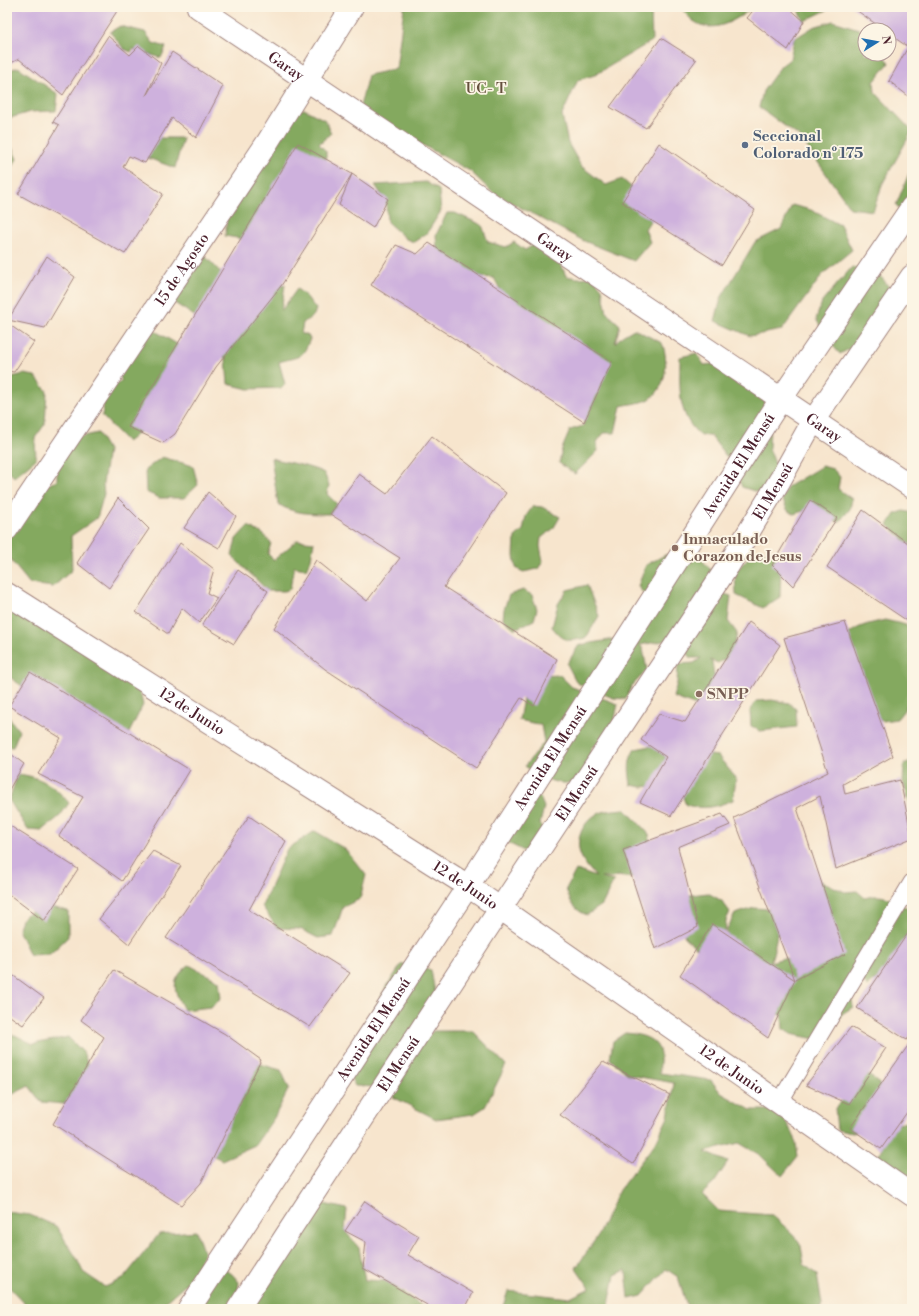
<svg xmlns="http://www.w3.org/2000/svg" width="919" height="1316" font-family="'Libre Bodoni',serif">
<style>
.forest{fill:#84a95e;stroke:#676444}
.building{fill:#ceb1dd}
.lines{fill:none;stroke-linecap:round;stroke-linejoin:round}
.service-casing{stroke:#a0827c;stroke-width:18}
.minor-casing{stroke:#a0827c;stroke-width:24}
.service{stroke:#fff;stroke-width:16}
.minor{stroke:#fff;stroke-width:22}
.service-dot{fill:#5c6f8a;stroke:#fcf5e5;stroke-width:1.5}
.education-dot{fill:#8d6e63;stroke:#fcf5e5;stroke-width:1.5}
.labels{text-anchor:middle;stroke-width:3.5;stroke-linejoin:round;paint-order:stroke}
.street-label{font-size:15px;fill:#4a1f2b;stroke:#fcf5e5}
.park-label{font-size:15px;fill:#66503e;stroke:#fcf5e5}
.service-label{font-size:15px;font-weight:bold;fill:#4e5e75;stroke:#fcf5e5;text-anchor:start}
.education-label{font-size:15px;font-weight:bold;fill:#785e54;stroke:#fcf5e5;text-anchor:start}
</style>
<rect width="100%" height="100%" fill="#fcf5e5"/>
<filter id="ink" filterUnits="userSpaceOnUse"><feTurbulence type="fractalNoise" baseFrequency=".025" numOctaves="2"/><feDisplacementMap in="SourceGraphic" scale="8" xChannelSelector="R" yChannelSelector="G"/><feConvolveMatrix kernelMatrix="1 2 1 2 8 2 1 2 1" color-interpolation-filters="sRGB"/></filter>
<filter id="wash" filterUnits="userSpaceOnUse"><feTurbulence type="fractalNoise" baseFrequency=".012" numOctaves="4" result="noise"/><feDisplacementMap in="SourceGraphic" scale="16" xChannelSelector="R" yChannelSelector="G"/><feGaussianBlur stdDeviation="0.9" result="paint"/><feColorMatrix in="noise" values="0 0 0 0 0 0 0 0 0 0 0 0 0 0 0 0 0 1.4 0 .05"/><feComposite in="paint" operator="in"/></filter>
<g filter="url(#wash)">
<rect width="100%" height="100%" fill="#f7e5cd"/>
<path class="forest" d="M404 7H651L652 41 595 75 578 80 562 115 568 143 581 166 606 185 622 179 645 199 655 213 645 229 650 242 634 261 584 241 493 193 470 171 388 126 360 106 368 75 396 69Z
M681 7H754C728 26 702 40 681 7Z
M796 7H827V10L804 21Z
M833 21 859 29 865 34V54H884L889 63 874 82 875 92 912 131 883 183 873 211 850 208 801 138 759 107 763 91 781 66 790 59 794 39 813 27Z
M120 26 145 32 153 43 166 47 161 58 133 49 131 52 124 49 110 32Z
M18 67 58 94 56 111 30 112 7 119V71Z
M304 109 325 120 331 133 319 144 326 151V167L249 240 225 236 227 218 236 211 235 203 284 113Z
M7 136 17 159 7 174Z
M152 138H183L175 168 148 158Z
M912 166V222L896 205Z
M426 182 439 190 441 211 427 233 414 242 406 239 387 222 386 201 375 185Z
M792 205 811 210 840 225 852 250 823 274 782 330 750 336 715 321 721 298 755 242 781 229Z
M447 213H455L482 225 488 242 506 247 514 242 525 250 537 243 560 262 566 276 577 278 592 277 602 288 607 313 620 325 615 343 622 336 634 329 662 343C669 359 667 390 648 400 641 403 629 404 621 406L615 433H604L597 442 598 451 575 474 559 463 562 449 570 430 583 426 599 356 586 344 571 347 502 293 494 278 481 277 438 261 436 235Z
M204 255 229 281 196 317 173 302Z
M852 267C874 273 879 270 891 291L877 334 840 354 828 340 816 319 822 302Z
M285 285 281 311 297 289 306 296 316 309 314 315 303 323 301 334H307L310 339C302 360 299 356 279 362L285 384 282 388 248 389 228 384 226 360 221 352 272 287Z
M155 331 177 344 187 358C173 380 149 429 127 442L102 416 105 393 122 380 114 371 133 345Z
M697 353 704 365 720 363 767 396 758 421 770 429 769 448 779 474 760 493 742 487 732 464 710 435 701 436C676 415 680 387 680 357Z
M24 374 35 376 47 391 45 424 35 438 36 459 14 477 7 470V378Z
M98 433 108 450 103 484 104 494 97 518 71 536 72 570 53 587 30 584 12 562 7 550V524L49 484 57 481V474L66 440Z
M162 457 193 466 198 485 184 498H159L146 492 145 470Z
M271 458C289 463 308 465 324 473L329 485 327 494 337 504 330 514C312 514 293 514 278 504Z
M822 466 833 469 840 477 838 489 852 499 850 509 839 522 820 515 812 508 794 514 788 511 782 499 787 487Z
M533 506 542 507 560 517 553 529 541 538 540 546 543 561 538 569 523 572 516 568 514 556 515 537 523 530 526 516Z
M904 511 912 513 911 546 888 525 895 514Z
M248 526 263 534 271 543 268 554 274 560 297 540 314 542 311 559 306 569 294 567 290 589 285 591H268L232 556 236 539Z
M765 552 775 554 781 563 780 597 763 608 736 595 735 572 749 557Z
M695 553 715 574 718 592 731 596 728 621 737 633 732 655 718 663 710 660 712 661 716 689 696 706 673 697 677 683 678 664 694 663 701 658H690L681 638 640 645 643 649 647 670 631 687 626 699 613 698 577 683 567 664 579 645 627 637 638 644 627 630 646 597 638 586 646 565 665 555Z
M587 585 599 616 586 638C566 642 565 642 552 627L558 604 567 590Z
M523 590 532 595 537 609 534 620 515 629 503 619 504 609 509 595Z
M27 606 138 683 143 705 129 733C91 722 38 700 7 675V617Z
M885 620 906 625 912 633V694L905 709 897 719 883 721 856 710 840 643C854 626 864 625 885 620Z
M560 675 572 687 618 704C613 728 613 734 592 747 590 754 590 765 586 771 571 795 541 778 525 766L544 742 541 725 519 720 523 698 539 676Z
M772 700 789 703 796 709 797 727 760 731 751 726 750 711 756 701Z
M7 715 19 731 13 747H7Z
M651 746 666 757 662 785 642 787 631 785C629 771 627 761 635 749Z
M710 755 718 756 736 778 733 800C716 807 704 810 686 805L676 780Z
M912 760V805H910L903 782 904 764Z
M18 774C41 777 54 785 69 803L60 816 42 831 28 830 9 800Z
M539 795 544 807 540 824 548 839 526 852 510 844 493 827Z
M625 809 649 834 650 852 645 870 631 878 617 876 612 878H601L614 881 602 905 587 915C574 910 570 902 566 889L576 870 596 877C592 872 586 866 583 860 573 844 581 823 597 814 606 810 615 810 625 809Z
M315 831 345 849 366 875 360 899 343 907 333 936 318 938 300 929 277 928 262 906 287 849Z
M819 880 845 892 857 891 865 898C886 891 893 903 912 910V959L894 964 867 987 866 983 849 980 853 1007 842 1014 833 1027 815 1039 791 1034 783 1029 782 1014 768 1016 728 951 727 929 735 914 754 908 769 909 779 928C775 939 775 952 770 962L784 958 796 961Z
M708 893 722 901 730 912 726 920 725 941 697 948 685 938 680 919 690 895Z
M42 905 68 911V937L50 954 30 955 18 930 23 917Z
M402 964 431 970 436 998 378 1087 355 1086 344 1066 386 987Z
M189 965 219 981 221 998 211 1007 184 1010C174 991 169 980 189 965Z
M433 1031H473L506 1065 485 1107 474 1114 436 1119 393 1097 404 1064Z
M625 1033C638 1034 657 1037 660 1053 661 1059 659 1066 660 1073L711 1080 721 1093 751 1110H769L785 1120 795 1138 798 1156 782 1176 760 1155 739 1143 705 1152 728 1162 714 1183 702 1194 719 1211 772 1215 794 1235 801 1246 804 1264 817 1275 822 1304 820 1309H688L678 1277 666 1269 642 1296 629 1299 626 1270 615 1275 608 1309H502L508 1291 570 1298 590 1288 576 1268 597 1237 619 1190 656 1142 668 1117 674 1083 629 1075 610 1059 613 1041Z
M7 1035H15L33 1044 68 1037 83 1052 91 1072 82 1092 64 1104 41 1102 29 1086 7 1097Z
M245 1060 281 1070 289 1088 274 1118 255 1145 222 1160 196 1147Z
M868 1075 878 1082 884 1095 870 1127 853 1133 837 1130 835 1108Z
M906 1122H912V1174L900 1177 876 1159 894 1125Z
M315 1202 347 1209 345 1231 359 1248 365 1280 386 1281 426 1309H250Z
M7 1212 30 1215 56 1226 76 1257 83 1272 105 1287 123 1279 159 1234 196 1231 204 1254 191 1279 157 1309H30L7 1285Z
M218 1265 232 1274 239 1282 236 1307 233 1309H200L192 1301 191 1286 203 1271Z"/>
<g id="blocks">
<path class="building" d="M7 7H117L119 8 63 95 19 59 7 65Z
M756 7H788L804 21 788 50 747 18Z
M852 7H912V99L889 81 908 47 889 34V30H884Z
M108 36 130 55 139 46 161 63 146 96 172 52 223 86 196 138 172 118 145 163 129 156 123 167 163 194 125 254 18 194 59 125 53 122Z
M661 38 696 60 646 128 610 107Z
M298 143 352 174 281 286 216 367 175 434 163 443 128 427Z
M659 143 755 210 722 265 622 202Z
M352 174 388 199 373 228 339 205Z
M429 243 612 362 584 422 371 285 396 245 417 254Z
M47 256 75 277 45 328 8 320Z
M7 323 34 342 14 372 7 371Z
M432 436 506 493 444 587 557 659 534 706 521 698 476 768 325 669 274 628 316 560 367 601 400 558 330 514 359 474 387 494Z
M208 492 236 516 219 548 184 528Z
M118 498 149 529 109 588 77 563Z
M810 500 837 518 793 586 772 565Z
M863 510 912 546V624L827 567Z
M180 543 214 569 207 593 217 598 199 623 182 608 168 634 136 612Z
M238 570 268 591 234 644 202 625Z
M749 622 780 645 671 816 640 802 666 757 641 740 659 714 685 722Z
M845 622 893 756 843 784 845 794 900 780 912 838 836 869 820 796 797 808 845 954 795 980 734 818 828 772 784 638Z
M30 672 190 770 122 881 59 836 83 797 38 774 61 738 9 706Z
M7 751 24 764 7 793Z
M722 814 730 825 678 847 698 927 655 949 623 850Z
M249 816 286 841 249 910 350 973 310 1027 166 938Z
M7 824 78 869 44 921 7 893Z
M153 851 181 866 129 944 99 919Z
M712 924 795 980 768 1038 680 975Z
M912 927V1033L907 1040 857 1008Z
M114 970 225 1034 261 1060 201 1183 181 1205 53 1124 104 1037 81 1020Z
M7 971 44 998 23 1025 7 1014Z
M851 1027 886 1048 849 1104 806 1085Z
M912 1040V1109L910 1108 881 1149 850 1128Z
M603 1062 670 1095 633 1164 560 1115Z
M365 1201 386 1216 419 1236 408 1255 473 1293 465 1309H434L363 1268 366 1242 345 1231Z"/>
</g>
</g>
<g filter="url(#ink)">
<use href="#blocks" fill-opacity="0" stroke="#a0827c" stroke-width="1"/>
<g class="lines">
<defs>
<path id="service" d="M779 1103 912 882"/>
<g id="minor">
<path id="s1" d="M198 7 912 487"/>
<path id="s2" d="M7 529 267 143 352 7"/>
<path id="s3" d="M7 594 468 886 912 1195"/>
<path id="s4" d="M189 1309 468 886 781 399 912 207"/>
<path id="s5" d="M238 1309 500 909 728 566 780 480 813 421 912 276"/>
</g>
</defs>
<use href="#service" class="service-casing"/>
<use href="#minor" class="minor-casing"/>
<use href="#service" class="service"/>
<use href="#minor" class="minor"/>
</g>
</g>
<circle class="service-dot" cx="745" cy="145" r="4"/>
<g class="education-dot">
<circle cx="675" cy="548" r="4"/>
<circle cx="699" cy="694" r="4"/>
</g>
<g class="labels">
<g class="street-label">
<text dy="5" stroke="none"><textPath href="#s1" startOffset="106">Garay</textPath></text>
<text dy="5" stroke="none"><textPath href="#s1" startOffset="430">Garay</textPath></text>
<text dy="5" stroke="none"><textPath href="#s2" startOffset="313">15 de Agosto</textPath></text>
<text dy="5" stroke="none"><textPath href="#s1" startOffset="754">Garay</textPath></text>
<text dy="5" stroke="none"><textPath href="#s4" startOffset="1007">Avenida El Mensú</textPath></text>
<text dy="5" stroke="none"><textPath href="#s5" startOffset="977">El Mensú</textPath></text>
<text dy="5" stroke="none"><textPath href="#s3" startOffset="219">12 de Junio</textPath></text>
<text dy="5" stroke="none"><textPath href="#s4" startOffset="659">Avenida El Mensú</textPath></text>
<text dy="5" stroke="none"><textPath href="#s5" startOffset="617">El Mensú</textPath></text>
<text dy="5" stroke="none"><textPath href="#s3" startOffset="543">12 de Junio</textPath></text>
<text dy="5" stroke="none"><textPath href="#s4" startOffset="335">Avenida El Mensú</textPath></text>
<text dy="5" stroke="none"><textPath href="#s5" startOffset="293">El Mensú</textPath></text>
<text dy="5" stroke="none"><textPath href="#s3" startOffset="867">12 de Junio</textPath></text>
</g>
<g class="park-label">
<text x="486" y="93">UC- T</text>
</g>
<g class="service-label">
<text x="753" y="141">Seccional<tspan x="753" dy="17">Colorado nº 175</tspan></text>
</g>
<g class="education-label">
<text x="683" y="544">Inmaculado<tspan x="683" dy="17">Corazon de Jesus</tspan></text>
<text x="707" y="699">SNPP</text>
</g>
</g>
<rect width="919" height="1316" fill="none" stroke="#fcf5e5" stroke-width="24"/>
<g transform="translate(877 42) rotate(79)"><circle r="19" fill="#fcf5e5" stroke="#b59f9b"/>
<path d="M0-3L7 15L0 10L-7 15Z" fill="#1f6fb2"/>
<text y="-6" font-size="11" font-weight="bold" text-anchor="middle" fill="#4a1f2b">N</text>
</g>
</svg>
